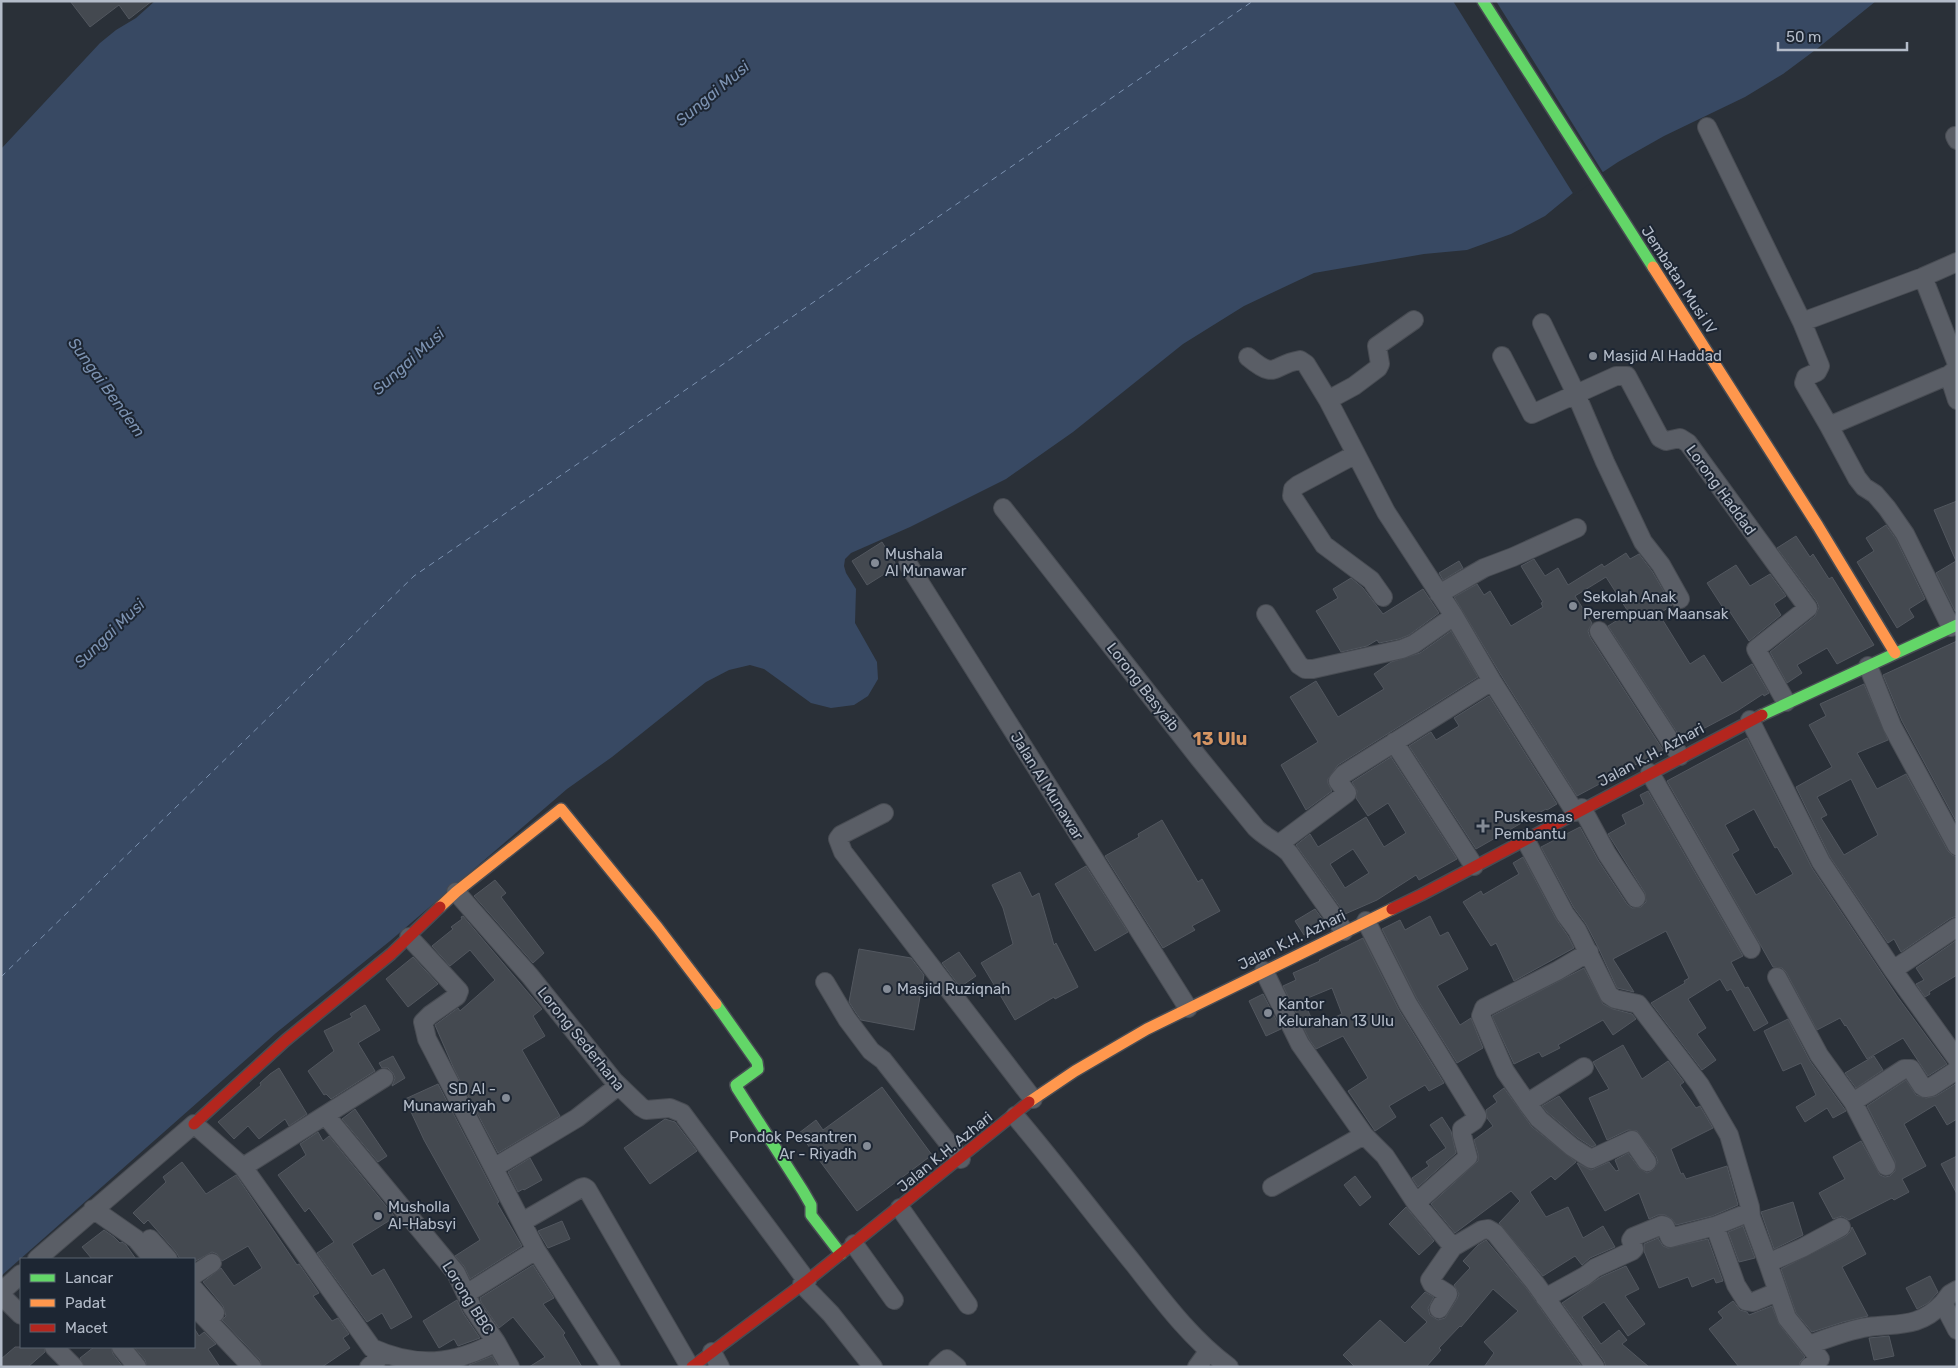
<svg xmlns="http://www.w3.org/2000/svg" width="1958" height="1368" font-family="Rubik,sans-serif">
<style>
.water{fill:#384963}
.pier{fill:#2a3038}
.lines{fill:none;stroke-linecap:round;stroke-linejoin:round}
.ferry{stroke:#7c92b1;stroke-width:1;stroke-dasharray:6 5;stroke-linecap:butt}
.building{fill:#444950;stroke:#52575f;fill-rule:evenodd}
.street-casing{stroke:#484c53;stroke-width:20}
.fast-casing{stroke:#484c53;stroke-width:14}
.slow-casing{stroke:#484c53;stroke-width:14}
.jam-casing{stroke:#484c53;stroke-width:14}
.street{stroke:#5a5e66;stroke-width:18}
.fast{stroke:#63d668;stroke-width:11}
.slow{stroke:#ff974d;stroke-width:11}
.jam{stroke:#b3261e;stroke-width:11}
.poi-dot{fill:#848b96;stroke:#1d2633;stroke-width:2}
.labels{text-anchor:middle;stroke-width:4;stroke-linejoin:round;paint-order:stroke}
.street-label{font-size:15px;fill:#b4bcc9;stroke:#1d2633}
.poi-label{font-size:15px;fill:#b4bcc9;stroke:#1d2633;text-anchor:start}
.water-label{font-size:16px;font-style:italic;fill:#7c92b1;stroke:#1d2633}
.quarter-label{font-size:18px;font-weight:bold;fill:#d59563;stroke:#1d2633}
</style>
<rect width="100%" height="100%" fill="#2a3038"/>
<path class="water" d="M155 1H1876L1818 48 1783 74 1745 97 1664 136 1618 162 1579 188 1545 216 1511 234 1467 250 1424 254 1314 273 1244 306 1183 344 1073 432 1006 479 910 527 851 553 845 559 844 566 846 573 856 589 855 623 877 662 878 679 868 696 854 705 831 708 811 703 764 669 750 665 729 670 706 682 612 757 567 789 390 941 276 1033 1 1276V149L100 43 116 30 136 18Z"/>
<path class="pier" d="M1453 1H1496L1604 174 1574 195Z"/>
<g class="lines">
<path class="ferry" d="M1 977 414 576 1253 1"/>
</g>
<path class="building" d="M70 1H152L129 19 119 5 90 27Z
M1957 501V611H1955L1936 573 1956 561 1934 510Z
M1886 525 1896 539 1925 599 1909 609 1914 617 1897 628 1857 562 1874 551 1866 538Z
M1796 536 1810 557 1813 554 1829 579 1832 577 1874 645 1837 664 1827 648 1797 665 1802 673 1787 683 1770 652 1815 616 1819 607 1817 602 1777 548Z
M882 542 897 566 867 585 852 561Z
M1626 553 1630 559 1639 554 1652 571 1672 605 1659 614 1690 664 1704 655 1722 683 1752 664 1769 693 1764 696 1763 694 1737 711 1682 740 1608 626 1629 613 1606 577 1575 596 1592 623 1588 631 1590 637 1663 750 1577 796 1501 675 1454 597 1477 584 1484 595 1490 591 1511 626 1543 607 1541 603 1543 602 1521 566 1534 559 1545 576 1558 568 1568 585 1602 564 1604 567Z
M1459 561 1463 568 1443 580 1439 573Z
M1736 565 1750 586 1770 574 1786 596 1774 604 1781 615 1749 641 1730 612 1727 614 1707 583Z
M1351 578 1363 588 1383 614 1423 589 1439 613 1409 635 1399 639 1379 643 1377 640 1367 646 1341 652 1316 611 1338 598 1333 589Z
M1451 631 1478 677 1338 765 1328 779V783L1332 791 1306 810 1281 765 1318 742 1290 697 1316 681 1338 717 1384 689 1374 674 1391 662 1420 653Z
M1957 641V823L1902 721 1883 675Z
M1864 684 1888 740 1857 753 1877 789 1906 774 1948 851 1952 855 1957 857V916L1951 918 1901 952 1894 939 1888 943 1830 857 1796 787 1832 767 1809 725 1826 716 1820 704ZM1851 779 1878 835 1844 855 1821 818 1827 815 1817 797Z
M1489 696 1557 804 1547 810 1546 809 1476 849 1409 746 1431 732 1436 740 1459 726 1454 718Z
M1747 738 1812 868 1897 996 1947 1064 1928 1076 1903 1038 1867 1059 1846 1025 1845 1026 1840 1018 1817 1030 1786 972 1782 968 1773 967 1667 781ZM1754 809 1775 848 1777 847 1793 874 1756 895 1732 854 1739 850 1725 825Z
M1391 757 1457 859 1419 880 1416 875 1377 900 1345 914 1296 845 1310 834 1318 847 1366 817 1384 847 1406 833 1388 803 1368 816 1356 798 1357 791 1352 782ZM1353 849 1369 873 1345 888 1330 864Z
M1648 791 1743 956 1731 962 1745 988 1748 987 1768 1023 1754 1031 1731 989 1727 991 1720 979 1688 999 1706 1028 1697 1034 1716 1060 1702 1070 1651 1003 1685 983 1684 981 1689 978 1666 931 1613 959 1634 992 1617 988 1598 947 1586 924 1574 908 1541 847 1580 827 1598 860 1627 904 1632 908 1641 907 1646 902 1645 893 1608 834 1626 824 1622 815 1644 804 1640 795Z
M1162 820 1198 882 1202 879 1220 911 1192 926 1195 930 1163 948 1105 856 1139 837 1138 834Z
M1523 857 1556 919 1568 936 1574 948 1514 981 1496 943 1491 946 1463 902 1481 891 1483 895 1519 874 1513 863Z
M1086 866 1128 932 1095 951 1055 884Z
M1020 872 1032 897 1039 893 1054 945 1056 943 1078 987 1055 999 1054 997 1015 1020 981 963 1013 944 1003 908 992 885Z
M495 880 506 893 501 897 544 953 533 963 474 896Z
M1315 909 1326 924 1304 935 1295 921Z
M463 916 542 1009 533 1016 545 1036 522 1050 560 1116 498 1153 454 1069 435 1025 458 1008 460 1011 495 980 470 950 450 966 432 946 453 929 451 927 462 919 461 917Z
M1430 916 1440 936 1448 932 1468 969 1437 986 1460 1025 1471 1018 1483 1048 1457 1063 1417 999 1382 929 1400 920 1405 930Z
M1363 938 1399 1010 1444 1083 1429 1091 1425 1085 1389 1106 1396 1117 1375 1131 1348 1091 1368 1078 1343 1036 1316 1049 1309 1039 1283 986 1296 980 1293 973 1320 961 1319 960ZM1332 988 1342 1014 1315 1026 1303 1000Z
M1957 940V975L1929 992 1930 994 1925 997 1916 984 1924 980 1916 968Z
M859 949 911 958 924 975 914 1030 861 1020 856 1013 849 1002Z
M959 952 976 976 960 987 942 963Z
M413 957 438 984 408 1007 386 979Z
M1584 968 1603 1004 1613 1009 1632 1014 1636 1019 1613 1035 1603 1020 1558 1045 1560 1048 1542 1057 1539 1052 1514 1064 1492 1016Z
M1263 994 1281 1029 1266 1036 1249 1001Z
M365 1005 380 1030 358 1043 375 1071 331 1099 326 1094 324 1095 308 1071 334 1051 324 1031 352 1017 350 1014Z
M1788 1019 1810 1061 1846 1111 1833 1118 1827 1108 1805 1122 1796 1107 1816 1095 1801 1063 1783 1071 1764 1031Z
M1623 1045 1642 1079 1668 1061 1684 1082 1680 1085 1696 1108 1700 1106 1713 1128 1671 1149 1681 1174 1683 1173 1686 1179 1727 1166 1738 1205 1712 1216 1676 1225 1672 1219 1665 1215H1658L1649 1219 1639 1193 1605 1211 1577 1163 1591 1170 1609 1162 1616 1171 1619 1170 1615 1160 1628 1153 1639 1168 1647 1173 1653 1170 1658 1162 1656 1156 1637 1131 1628 1130 1607 1140 1589 1098 1609 1089 1593 1062Z
M393 1056 405 1078 392 1086 395 1078 393 1073 388 1068H382L379 1063Z
M1874 1056 1883 1070 1856 1088 1845 1073Z
M279 1068 307 1114 289 1126 285 1119 259 1139 248 1126 234 1139 218 1122 261 1085 260 1083 270 1074Z
M1906 1080 1916 1095 1926 1098 1936 1096 1957 1083V1119L1947 1125 1935 1105 1904 1124 1926 1166 1902 1179 1909 1192 1894 1200 1892 1198 1849 1220 1842 1216 1833 1219 1819 1193 1845 1179 1833 1157 1861 1141 1880 1175 1885 1177 1890 1176 1895 1171V1161L1867 1106Z
M438 1084 499 1202 497 1203 522 1246 470 1279 464 1266 455 1256 480 1240 424 1140 405 1099Z
M882 1087 932 1155 857 1211 799 1133 816 1120 823 1130Z
M1504 1088 1532 1127 1576 1162 1555 1180 1551 1176 1530 1192 1546 1217 1568 1207 1583 1238 1603 1226 1615 1247 1590 1258 1582 1265 1575 1256 1543 1276 1499 1223 1520 1201 1511 1191 1455 1233 1431 1204 1478 1161V1154L1474 1140 1493 1126 1487 1118 1486 1110 1497 1102 1493 1096Z
M1559 1096 1596 1145 1592 1147 1578 1138 1547 1112 1542 1106Z
M355 1109 387 1156 378 1162 342 1119Z
M1442 1117 1451 1131 1456 1153 1418 1187 1412 1178 1429 1166 1426 1162 1446 1148 1430 1125Z
M665 1119 675 1122 697 1151 650 1184 624 1148Z
M318 1132 323 1141 329 1136 395 1217 352 1244 372 1276 384 1269 412 1317 391 1329 382 1313 367 1322 317 1253 334 1242 309 1208 305 1212 278 1175 306 1155 300 1144Z
M1957 1156V1194L1941 1164Z
M530 1158 542 1180 524 1190 523 1189 518 1192 508 1172Z
M182 1162 206 1194 236 1175 297 1265 299 1264 319 1293 313 1296 332 1321 338 1318 349 1334 343 1338 350 1348 322 1367H262L260 1360 222 1320 226 1316 223 1306 203 1282 221 1268 234 1286 262 1268 248 1246 222 1261 217 1254 212 1252 194 1262V1259H180L176 1252 148 1220 144 1224 133 1213 166 1182 163 1177Z
M1355 1176 1371 1197 1360 1206 1344 1185Z
M1793 1202 1803 1235 1774 1249 1761 1212Z
M1406 1207 1434 1241 1419 1255 1389 1224Z
M562 1221 570 1239 548 1248 538 1231Z
M1743 1226 1755 1258 1739 1262 1728 1232Z
M1852 1227 1866 1254 1842 1267 1868 1316 1843 1322 1812 1332 1796 1313 1781 1269 1846 1236 1850 1232Z
M104 1230 114 1237 120 1243 122 1242 126 1245 136 1259H92L82 1247Z
M1658 1238 1663 1246 1668 1248 1708 1239 1723 1281 1716 1283 1714 1278 1692 1287 1688 1277 1659 1288 1644 1251V1244Z
M1486 1240 1527 1289 1582 1367H1484L1494 1353 1484 1342 1518 1311 1493 1289 1461 1327 1460 1326 1439 1348 1441 1350 1426 1367H1355L1343 1355 1380 1320 1405 1343 1427 1322 1411 1307 1425 1292 1434 1297 1428 1308 1430 1315 1438 1320 1445 1318 1457 1299 1459 1294 1454 1285 1470 1268 1463 1261 1478 1245Z
M533 1265 554 1298 543 1304 565 1333 563 1335 582 1367H529L545 1357 513 1317 499 1328 481 1302 480 1298Z
M1626 1266 1639 1289 1625 1296 1645 1324 1628 1336 1604 1302 1582 1317 1601 1344 1619 1330 1627 1340 1622 1344 1649 1367H1606L1604 1361 1562 1303 1601 1277Z
M1930 1276 1938 1292 1928 1303 1917 1309 1906 1288Z
M457 1300 463 1313 480 1338 458 1346 454 1339 439 1348 423 1321Z
M1733 1301 1740 1310 1747 1312 1749 1315 1772 1306 1779 1324 1805 1357 1800 1362 1799 1367H1739L1709 1329 1723 1318 1718 1312Z
M194 1328 199 1336 204 1332 216 1344 208 1349 220 1367H147L145 1360 134 1347H194Z
M1889 1336 1894 1356 1874 1360 1869 1338Z
M15 1347H44L45 1352 28 1367H1V1359Z
M94 1347H111L113 1354 123 1367H84L80 1358Z
M492 1356 498 1367H470L469 1365Z"/>
<g class="lines">
<defs>
<path id="street" d="M1707 127 1802 322 1923 277 1957 364
M1955 136 1957 140
M1923 277 1957 262
M1802 322 1820 366 1817 372 1806 377 1804 383 1829 426
M1542 323 1576 394 1605 462 1643 542 1661 565 1680 599
M1502 356 1532 414 1616 376H1627L1660 438 1666 441 1680 438 1688 443 1808 608 1756 649 1786 702
M1248 357C1277 381 1271 365 1300 360L1306 364 1328 400 1386 512 1454 616 1492 681 1575 812
M1956 369 1949 375 1957 400
M1949 375 1829 426 1857 478 1864 487 1875 494 1887 508 1905 534 1951 627
M1328 400 1354 386 1378 368 1380 364 1377 346 1414 320
M1356 454 1298 485 1293 489 1292 496 1324 545 1371 580 1383 597
M1003 508 1199 758 1256 828C1266 838 1279 843 1289 853L1344 931
M908 564 1188 1008
M1439 594 1484 568 1513 557 1577 528
M1266 614 1299 665 1305 669H1313L1402 649 1414 644 1454 616
M1599 631 1680 756
M1868 666 1892 726 1957 846
M1750 720 1821 862 1893 970 1957 1059
M1394 742 1474 866
M1650 773 1751 949
M1582 808 1607 854 1636 898
M884 813 841 835 838 839 843 852 1033 1099
M1525 839 1565 914 1577 930 1609 995 1615 999 1638 1004 1700 1085 1729 1135 1750 1207 1751 1217 1768 1263 1802 1248 1841 1227
M1279 844 1347 793 1338 781 1344 774 1492 681
M456 892 530 976 614 1081 641 1107 646 1110 670 1108 682 1113 807 1281
M1366 921 1408 1004 1477 1116 1474 1121 1462 1129V1135L1468 1157 1416 1203
M409 937 459 991 457 996 430 1015 423 1022 427 1039 536 1250 611 1367
M1589 952 1557 971 1484 1008 1481 1016 1505 1071 1527 1103 1539 1119 1572 1147 1591 1159 1632 1140 1647 1162
M1893 970 1957 927
M1264 971 1300 1044 1364 1135 1385 1156 1416 1203 1453 1247 1482 1230 1488 1229 1495 1233 1535 1283 1595 1367
M1777 977 1819 1055 1853 1102 1886 1166
M825 982 847 1019 871 1051 883 1060 961 1159
M384 1078 243 1167 372 1348C416 1368 454 1365 496 1342
M1853 1102 1904 1069H1911L1922 1086 1925 1088 1931 1087 1957 1070
M1527 1103 1584 1067
M326 1116 456 1273 472 1307 496 1342 510 1367
M1015 1116C1056 1164 1094 1215 1134 1264 1163 1301 1191 1339 1229 1367
M495 1167 577 1118 618 1086
M1272 1187 1364 1135
M900 1208 968 1305
M93 1209 136 1239 153 1259
M1750 1212 1715 1226 1717 1232 1736 1285 1746 1301 1753 1302 1777 1292
M522 1222 581 1188 584 1187 587 1189 690 1367
M150 1239 168 1259
M854 1244 894 1300
M37 1259 194 1124 243 1167
M1768 1263 1787 1318 1820 1359 1809 1367
M194 1275 212 1263
M802 1284 831 1314 873 1367
M194 1289 215 1313
M1 1292 21 1274
M466 1294 536 1250
M1 1295 21 1315
M1545 1298 1585 1276 1595 1268 1632 1251 1634 1249 1631 1240 1633 1237 1662 1225 1665 1226 1670 1238 1715 1226
M1943 1303 1950 1294 1957 1290
M194 1306 252 1367
M1439 1309 1448 1294 1432 1284 1430 1280 1453 1247
M1809 1345C1828 1338 1848 1330 1868 1327 1899 1323 1919 1328 1943 1303L1957 1330
M54 1347 74 1367
M121 1347 137 1367
M712 1352 720 1367
M369 1367 383 1354
M938 1367 947 1359 957 1367
M1197 1367 1208 1352"/>
<path id="fast" d="M1483 1 1653 267
M1762 715 1957 625
M716 1004 757 1062 758 1069 736 1085 737 1088 803 1191 811 1205V1215L841 1254"/>
<path id="slow" d="M1653 267 1818 526 1895 653
M440 907 456 892 561 809 658 928 716 1004
M1029 1102 1075 1071 1147 1029 1392 909"/>
<path id="jam" d="M1392 909 1421 895 1762 715
M194 1124 286 1040 391 954 440 907
M692 1367 807 1281 1029 1102"/>
</defs>
<use href="#street" class="street-casing"/>
<use href="#fast" class="fast-casing"/>
<use href="#slow" class="slow-casing"/>
<use href="#jam" class="jam-casing"/>
<use href="#street" class="street"/>
<use href="#fast" class="fast"/>
<use href="#slow" class="slow"/>
<use href="#jam" class="jam"/>
</g>
<g class="poi-dot">
<circle cx="1593" cy="356" r="5"/>
<circle cx="875" cy="563" r="5"/>
<circle cx="1573" cy="606" r="5"/>
<path d="M1480.5 818.5h5v5h5v5h-5v5h-5v-5h-5v-5h5z"/>
<circle cx="887" cy="989" r="5"/>
<circle cx="1268" cy="1013" r="5"/>
<circle cx="506" cy="1098" r="5"/>
<circle cx="867" cy="1146" r="5"/>
<circle cx="378" cy="1216" r="5"/>
</g>
<g class="labels">
<g class="street-label">
<text transform="translate(1679 280) rotate(57)" y="5">Jembatan Musi IV</text>
<text transform="translate(1721 490) rotate(54)" y="5">Lorong Haddad</text>
<text transform="translate(1143 687) rotate(52)" y="5">Lorong Basyaib</text>
<text transform="translate(1651 755) rotate(-28)" y="5">Jalan K.H. Azhari</text>
<text transform="translate(1047 786) rotate(58)" y="5">Jalan Al Munawar</text>
<text transform="translate(1292 940) rotate(-26)" y="5">Jalan K.H. Azhari</text>
<text transform="translate(581 1039) rotate(51)" y="5">Lorong Sederhana</text>
<text transform="translate(945 1152) rotate(-39)" y="5">Jalan K.H. Azhari</text>
<text transform="translate(468 1298) rotate(58)" y="5">Lorong BBC</text>
</g>
<g class="poi-label">
<text x="1603" y="361">Masjid Al Haddad</text>
<text x="885" y="559">Mushala<tspan x="885" dy="17">Al Munawar</tspan></text>
<text x="1583" y="602">Sekolah Anak<tspan x="1583" dy="17">Perempuan Maansak</tspan></text>
<text x="1494" y="822">Puskesmas<tspan x="1494" dy="17">Pembantu</tspan></text>
<text x="897" y="994">Masjid Ruziqnah</text>
<text x="1278" y="1009">Kantor<tspan x="1278" dy="17">Kelurahan 13 Ulu</tspan></text>
<text x="496" y="1094" text-anchor="end">SD Al -<tspan x="496" dy="17">Munawariyah</tspan></text>
<text x="857" y="1142" text-anchor="end">Pondok Pesantren<tspan x="857" dy="17">Ar - Riyadh</tspan></text>
<text x="388" y="1212">Musholla<tspan x="388" dy="17">Al-Habsyi</tspan></text>
</g>
<g class="water-label">
<text transform="translate(712 93) rotate(-40)" y="6">Sungai Musi</text>
<text transform="translate(408 361) rotate(-42)" y="6">Sungai Musi</text>
<text transform="translate(107 387) rotate(54)" y="6">Sungai Bendem</text>
<text transform="translate(109 633) rotate(-44)" y="6">Sungai Musi</text>
</g>
<g class="quarter-label">
<text x="1220" y="745">13 Ulu</text>
</g>
</g>
<rect width="1958" height="1368" fill="none" stroke="#b4bcc9" stroke-width="5"/>
<rect x="20" y="1258" width="175" height="90" fill="#1d2633" stroke="#59626f"/>
<rect x="30" y="1274" width="25" height="8" fill="#63d668" stroke="#59626f"/>
<text x="65" y="1283" font-size="15" fill="#b4bcc9">Lancar</text>
<rect x="30" y="1299" width="25" height="8" fill="#ff974d" stroke="#59626f"/>
<text x="65" y="1308" font-size="15" fill="#b4bcc9">Padat</text>
<rect x="30" y="1324" width="25" height="8" fill="#b3261e" stroke="#59626f"/>
<text x="65" y="1333" font-size="15" fill="#b4bcc9">Macet</text>
<path d="M1778 42v8h129v-8" fill="none" stroke="#b4bcc9" stroke-width="2.5"/>
<text x="1786" y="42" font-size="15" fill="#b4bcc9" stroke="#1d2633" stroke-width="4" paint-order="stroke">50 m</text>
</svg>
